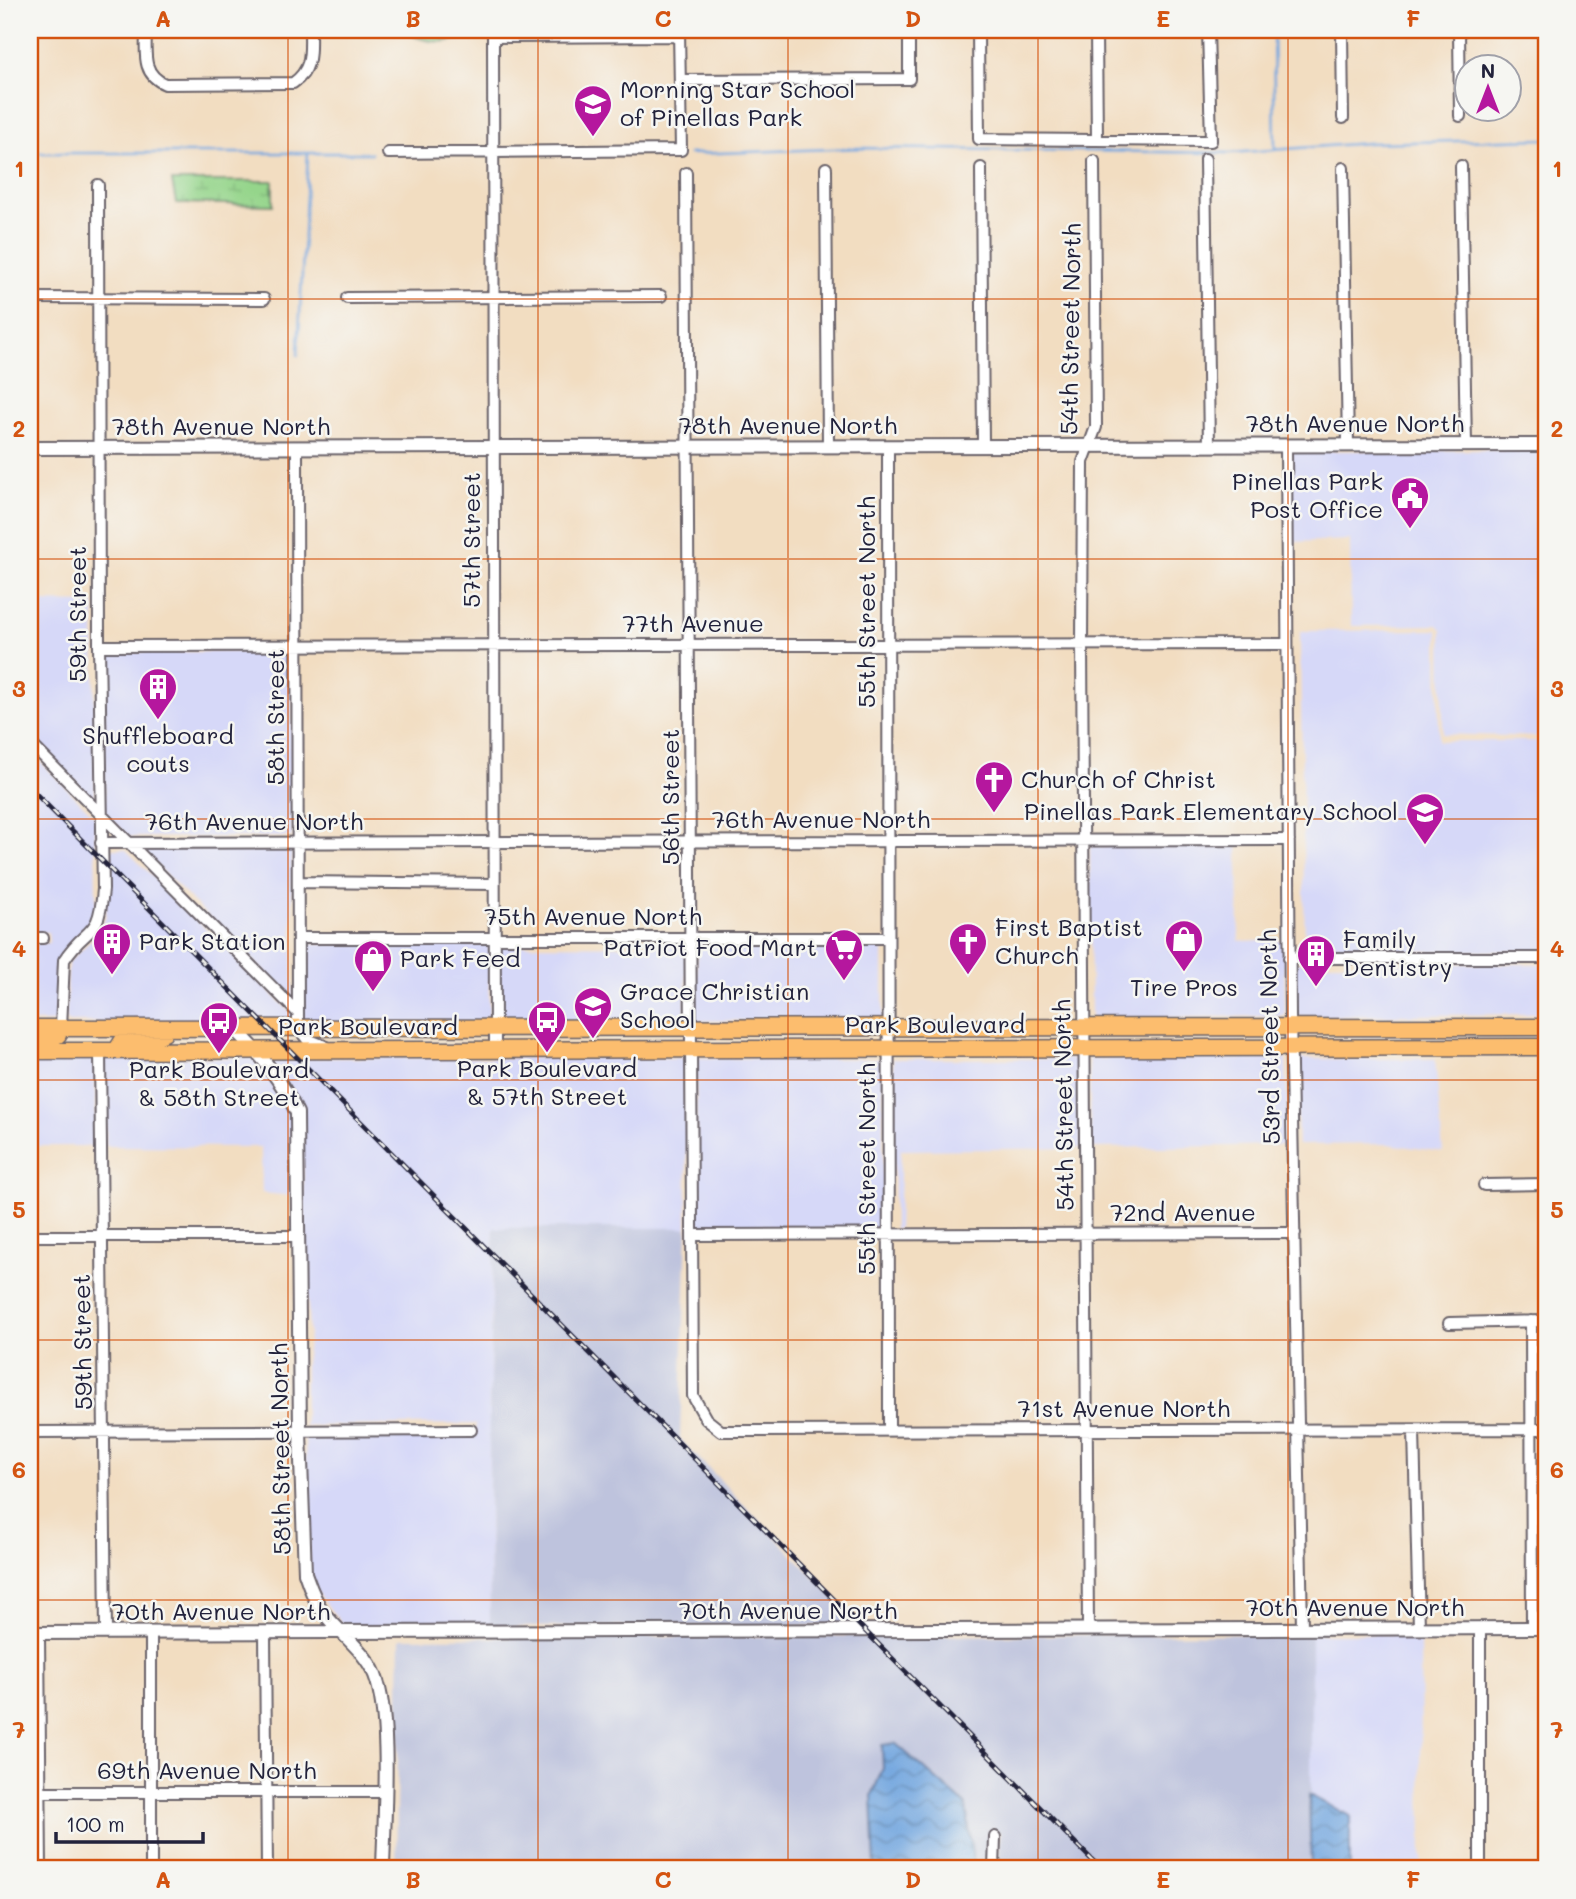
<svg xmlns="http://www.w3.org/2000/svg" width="1576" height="1899" font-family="Mali,sans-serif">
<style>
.built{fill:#d6d8f8}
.industrial{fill:#bec3dd}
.wetland{fill:url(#wetland-marsh);stroke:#5c7c63;stroke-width:2}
.water{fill:url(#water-waves);stroke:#4a648d;stroke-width:2}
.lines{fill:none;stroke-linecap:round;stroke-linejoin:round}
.stream{stroke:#72a6df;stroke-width:2.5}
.minor-casing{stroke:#6b636a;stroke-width:14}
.tertiary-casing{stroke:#6b636a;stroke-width:16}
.primary-casing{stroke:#6b636a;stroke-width:19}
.minor{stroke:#fff;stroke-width:10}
.tertiary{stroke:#fff;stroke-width:12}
.primary{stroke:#fcbd6e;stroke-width:16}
.rail-casing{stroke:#22223b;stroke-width:5}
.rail{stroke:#f6f6f2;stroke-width:2.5;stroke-dasharray:8;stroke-linecap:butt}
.grid{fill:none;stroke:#d45411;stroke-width:2;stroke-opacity:0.55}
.labels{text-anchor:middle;stroke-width:5;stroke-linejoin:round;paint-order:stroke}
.poi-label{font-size:24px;fill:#22223b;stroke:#f6f6f2;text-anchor:start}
.street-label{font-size:24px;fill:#22223b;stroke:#f6f6f2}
.neatline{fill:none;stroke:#d45411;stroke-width:2.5}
.grid-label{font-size:23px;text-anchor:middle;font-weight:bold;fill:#d45411}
</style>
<defs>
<pattern id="wetland-marsh" width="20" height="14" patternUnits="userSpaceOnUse" patternTransform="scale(1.75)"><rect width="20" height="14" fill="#95d58b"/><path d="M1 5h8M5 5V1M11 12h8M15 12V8" fill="none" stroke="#80b779"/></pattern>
<pattern id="water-waves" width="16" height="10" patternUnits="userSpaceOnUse" patternTransform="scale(1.75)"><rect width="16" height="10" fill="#72a6df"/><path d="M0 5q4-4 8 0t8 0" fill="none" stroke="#5d87b6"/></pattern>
</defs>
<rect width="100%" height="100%" fill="#f6f6f2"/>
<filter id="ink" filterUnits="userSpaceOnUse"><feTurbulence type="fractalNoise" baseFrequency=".0143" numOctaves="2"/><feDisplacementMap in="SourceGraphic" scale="14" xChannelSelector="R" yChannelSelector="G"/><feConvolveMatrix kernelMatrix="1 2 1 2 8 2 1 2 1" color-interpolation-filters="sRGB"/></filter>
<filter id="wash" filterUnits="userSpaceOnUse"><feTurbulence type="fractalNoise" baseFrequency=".00686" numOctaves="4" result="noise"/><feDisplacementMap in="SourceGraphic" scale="28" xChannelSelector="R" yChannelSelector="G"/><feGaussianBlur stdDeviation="1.57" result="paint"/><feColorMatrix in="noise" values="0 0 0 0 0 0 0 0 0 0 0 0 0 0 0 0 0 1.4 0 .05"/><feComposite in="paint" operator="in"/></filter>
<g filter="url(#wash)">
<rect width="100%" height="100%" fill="#f2ddc1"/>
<path class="built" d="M1546 450V737L1443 734 1442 630 1438 625 1351 626 1350 540 1291 542 1292 451Z
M30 602 94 603 95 802 30 735Z
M1438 630 1439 741H1546V951H1305L1300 631Z
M104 652H292V837H129L105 812Z
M30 751 95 817 96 912 92 924 66 948 59 959 56 1022H30V944L49 943 48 932 30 933Z
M1090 846H1238L1239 941 1284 940 1285 1016 1091 1018Z
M292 848 293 1000 140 849Z
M106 849H125L293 1015V1023L66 1022 68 963 99 932 106 915Z
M303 944 489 945V1022L303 1023Z
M499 945 687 946 685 1021 500 1022Z
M697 946 883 947V1019L696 1021Z
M1295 963 1546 964V1014L1295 1016Z
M30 1058H95L96 1146H30Z
M105 1058H254L286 1101 292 1115 293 1196 262 1193 261 1147 106 1146Z
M266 1058H686L687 1228H494L489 1421 490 1627H344L317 1592 310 1572 305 1438 475 1435 476 1424 305 1426V1363L309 1335 301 1111 294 1094Z
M696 1058 883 1059V1229L697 1230Z
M893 1059H1079L1081 1148 901 1150 898 1229H894Z
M1089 1059H1286L1288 1145 1091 1148Z
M1296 1059H1435L1443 1152 1388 1144 1298 1145Z
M1537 1060H1546V1165Z
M1311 1634H1420L1422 1869H1350V1816L1309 1795Z"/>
<path class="industrial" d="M494 1228H687L680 1439 862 1626 490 1627 489 1421Z
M1311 1634V1869H999L1000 1832 990 1831 989 1869H974L966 1805 895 1743 882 1745 883 1768 872 1795 875 1869H396L400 1638Z"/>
<path class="wetland" d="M407 30H476L472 35C447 43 431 45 407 33Z
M172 181H273V205L176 203Z"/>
<path class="water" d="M895 1743 966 1805 974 1869H875L872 1795 883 1768 882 1745Z
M1309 1795 1350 1816V1869H1311Z"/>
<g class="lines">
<path class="stream" d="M1273 30 1275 150
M30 153H371
M689 154 861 148 1230 153 1368 143 1546 139
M298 355 308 153"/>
</g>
</g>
<g filter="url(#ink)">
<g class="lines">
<defs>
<path id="minor" d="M146 30C146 52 141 74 165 84L293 83C313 69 310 52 310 30
M493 30 495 1049
M978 30 979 139 1211 141 1208 30
M1096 30 1097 140
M1342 30 1343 118
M1459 30 1460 116
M493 37 679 36
M680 80 909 79V30
M388 153 681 150 679 30
M1205 159 1209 446
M1461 166 1466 445
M826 168 828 447
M981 168 983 446
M1343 168 1348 445
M686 173 693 1396 706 1419 721 1431 1546 1429
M30 298 264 299
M347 298 661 296
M888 446 889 1430
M1286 446 1290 1015 1302 1628
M297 448 298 1028 307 1039 327 1047
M99 646 1287 644
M30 743 298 1013
M101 843 1289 840
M298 882 494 884
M30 938H43
M298 938H888
M1289 958H1546
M61 1028 64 960C87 924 99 941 103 889L99 646 98 185
M100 1051 106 1633
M1484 1185 1546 1184
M692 1235 1295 1233
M30 1236H299
M1531 1321 1532 1628
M1449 1323 1546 1321
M1414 1431 1419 1628
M30 1432 471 1430
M1088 1630 1082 644 1083 462 1096 427 1094 161
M39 1633 41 1869
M265 1633 267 1869
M30 1792H384
M151 1869V1633
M994 1869 995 1837
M1480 1869V1628"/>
<path id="tertiary" d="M30 448 1546 445
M232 1028C254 1043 286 1088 297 1113L300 1432 305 1573C310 1587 314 1600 323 1612 339 1633 365 1650 375 1675 392 1719 384 1819 383 1869
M30 1633 1546 1628"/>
<path id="primary" d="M30 1028 1546 1027
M30 1040 58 1035
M30 1051 1546 1047
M116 1051 123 1040 149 1039 164 1033"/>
</defs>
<use href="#minor" class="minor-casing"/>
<use href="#tertiary" class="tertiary-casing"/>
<use href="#primary" class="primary-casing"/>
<use href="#minor" class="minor"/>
<use href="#tertiary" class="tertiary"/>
<use href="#primary" class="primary"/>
<defs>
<path id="rail" d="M30 788 1101 1869"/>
</defs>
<use href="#rail" class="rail-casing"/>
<use href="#rail" class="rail"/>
</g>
</g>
<path class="grid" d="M288 30V1869M538 30V1869M788 30V1869M1038 30V1869M1288 30V1869M30 299H1546M30 559H1546M30 819H1546M30 1080H1546M30 1340H1546M30 1600H1546"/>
<defs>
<symbol id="school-pin" viewBox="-11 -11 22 30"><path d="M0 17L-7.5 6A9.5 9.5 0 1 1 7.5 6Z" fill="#b5179e" stroke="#f6f6f2"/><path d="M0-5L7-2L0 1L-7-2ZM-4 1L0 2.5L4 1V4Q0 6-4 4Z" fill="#fff"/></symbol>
<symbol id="civic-pin" viewBox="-11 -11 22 30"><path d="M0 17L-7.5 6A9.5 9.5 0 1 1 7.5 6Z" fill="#b5179e" stroke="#f6f6f2"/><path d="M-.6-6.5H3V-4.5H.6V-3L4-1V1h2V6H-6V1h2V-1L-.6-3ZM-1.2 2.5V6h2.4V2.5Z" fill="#fff"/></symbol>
<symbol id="building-pin" viewBox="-11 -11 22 30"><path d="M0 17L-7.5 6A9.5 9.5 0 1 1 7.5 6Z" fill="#b5179e" stroke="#f6f6f2"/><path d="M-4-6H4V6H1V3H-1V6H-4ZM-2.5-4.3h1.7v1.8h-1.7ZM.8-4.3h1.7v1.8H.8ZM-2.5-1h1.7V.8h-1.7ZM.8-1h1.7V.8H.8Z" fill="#fff"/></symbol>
<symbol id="church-pin" viewBox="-11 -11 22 30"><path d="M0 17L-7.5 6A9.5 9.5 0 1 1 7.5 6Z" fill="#b5179e" stroke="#f6f6f2"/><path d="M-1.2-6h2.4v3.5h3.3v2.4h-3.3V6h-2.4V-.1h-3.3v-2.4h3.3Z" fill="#fff"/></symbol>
<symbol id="shop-pin" viewBox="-11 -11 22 30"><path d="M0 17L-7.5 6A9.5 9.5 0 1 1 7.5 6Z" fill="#b5179e" stroke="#f6f6f2"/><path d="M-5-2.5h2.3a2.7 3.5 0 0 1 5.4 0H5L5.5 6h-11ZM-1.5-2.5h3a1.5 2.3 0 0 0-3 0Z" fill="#fff"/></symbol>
<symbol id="supermarket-pin" viewBox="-11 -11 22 30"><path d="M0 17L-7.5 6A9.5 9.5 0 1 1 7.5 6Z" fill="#b5179e" stroke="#f6f6f2"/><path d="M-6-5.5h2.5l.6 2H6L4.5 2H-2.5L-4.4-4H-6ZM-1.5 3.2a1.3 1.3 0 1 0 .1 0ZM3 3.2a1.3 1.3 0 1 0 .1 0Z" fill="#fff"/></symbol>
<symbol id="bus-pin" viewBox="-11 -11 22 30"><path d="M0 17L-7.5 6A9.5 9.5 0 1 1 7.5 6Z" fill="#b5179e" stroke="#f6f6f2"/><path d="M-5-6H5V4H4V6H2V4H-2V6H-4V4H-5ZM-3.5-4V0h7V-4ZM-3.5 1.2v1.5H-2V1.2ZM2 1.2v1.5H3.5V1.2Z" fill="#fff"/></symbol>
</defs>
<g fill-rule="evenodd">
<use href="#school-pin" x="571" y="82" width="44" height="60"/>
<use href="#civic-pin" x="1388" y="474" width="44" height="60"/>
<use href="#building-pin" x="136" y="665" width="44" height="60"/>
<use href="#church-pin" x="972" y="758" width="44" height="60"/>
<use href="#school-pin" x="1403" y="790" width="44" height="60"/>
<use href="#shop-pin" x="1162" y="917" width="44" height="60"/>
<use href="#building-pin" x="90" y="920" width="44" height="60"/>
<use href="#church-pin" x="946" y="920" width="44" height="60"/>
<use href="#supermarket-pin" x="822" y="926" width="44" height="60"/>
<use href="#building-pin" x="1294" y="932" width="44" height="60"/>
<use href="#shop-pin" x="351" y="937" width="44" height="60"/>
<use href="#school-pin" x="571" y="984" width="44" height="60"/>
<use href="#bus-pin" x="525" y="998" width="44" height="60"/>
<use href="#bus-pin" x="197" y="999" width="44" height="60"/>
</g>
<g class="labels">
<g class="poi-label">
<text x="620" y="98">Morning Star School<tspan x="620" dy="28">of Pinellas Park</tspan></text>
<text x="1383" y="490" text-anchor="end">Pinellas Park<tspan x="1383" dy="28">Post Office</tspan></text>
<text x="158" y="744" text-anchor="middle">Shuffleboard<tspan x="158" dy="28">couts</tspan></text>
<text x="1021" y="788">Church of Christ</text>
<text x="1398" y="820" text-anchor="end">Pinellas Park Elementary School</text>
<text x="995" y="936">First Baptist<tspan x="995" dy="28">Church</tspan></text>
<text x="1343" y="948">Family<tspan x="1343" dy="28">Dentistry</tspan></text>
<text x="139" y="950">Park Station</text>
<text x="817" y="956" text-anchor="end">Patriot Food Mart</text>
<text x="400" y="967">Park Feed</text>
<text x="1184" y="996" text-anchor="middle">Tire Pros</text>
<text x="620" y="1000">Grace Christian<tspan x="620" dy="28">School</tspan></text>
<text x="547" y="1077" text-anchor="middle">Park Boulevard<tspan x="547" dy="28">&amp; 57th Street</tspan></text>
<text x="219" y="1078" text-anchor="middle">Park Boulevard<tspan x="219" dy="28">&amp; 58th Street</tspan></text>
</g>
<g class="street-label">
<text transform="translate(1071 329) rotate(-89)" y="8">54th Street North</text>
<text x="1355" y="432">78th Avenue North</text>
<text x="788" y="434">78th Avenue North</text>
<text x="221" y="435">78th Avenue North</text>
<text transform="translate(472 540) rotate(-90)" y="8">57th Street</text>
<text transform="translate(867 602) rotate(-90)" y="8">55th Street North</text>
<text transform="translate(78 614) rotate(-90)" y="8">59th Street</text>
<text x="693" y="632">77th Avenue</text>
<text transform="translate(276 717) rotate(-90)" y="8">58th Street</text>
<text transform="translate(671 797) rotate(-90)" y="8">56th Street</text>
<text x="821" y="828">76th Avenue North</text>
<text x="254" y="830">76th Avenue North</text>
<text x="593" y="925">75th Avenue North</text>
<text x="935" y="1033">Park Boulevard</text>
<text x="368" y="1035">Park Boulevard</text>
<text transform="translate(1270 1037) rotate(-91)" y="8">53rd Street North</text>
<text transform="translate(1064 1105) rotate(-91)" y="8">54th Street North</text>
<text transform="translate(867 1169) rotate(-90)" y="8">55th Street North</text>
<text x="1183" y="1221">72nd Avenue</text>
<text transform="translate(83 1342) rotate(-91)" y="8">59th Street</text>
<text x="1124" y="1417">71st Avenue North</text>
<text transform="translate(281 1449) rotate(-91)" y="8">58th Street North</text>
<text x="1355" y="1616">70th Avenue North</text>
<text x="788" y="1619">70th Avenue North</text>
<text x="221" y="1620">70th Avenue North</text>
<text x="207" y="1779">69th Avenue North</text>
</g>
</g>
<rect width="1576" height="1899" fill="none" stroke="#f6f6f2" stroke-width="77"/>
<g transform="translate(1488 88)"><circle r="33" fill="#f6f6f2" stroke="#a1a1a9" stroke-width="2"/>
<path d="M0-5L12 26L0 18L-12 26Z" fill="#b5179e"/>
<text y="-10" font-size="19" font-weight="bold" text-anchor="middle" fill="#22223b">N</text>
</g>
<path d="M56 1832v10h147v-10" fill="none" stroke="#22223b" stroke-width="3.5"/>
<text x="66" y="1832" font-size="21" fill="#22223b" stroke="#f6f6f2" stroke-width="5" paint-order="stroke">100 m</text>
<rect x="38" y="38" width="1500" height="1822" class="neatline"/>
<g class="grid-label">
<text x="163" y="27">A</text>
<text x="413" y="27">B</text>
<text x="663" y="27">C</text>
<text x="913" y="27">D</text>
<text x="1163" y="27">E</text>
<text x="1413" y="27">F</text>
<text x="19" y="177">1</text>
<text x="1557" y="177">1</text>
<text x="19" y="437">2</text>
<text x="1557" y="437">2</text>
<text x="19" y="697">3</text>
<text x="1557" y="697">3</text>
<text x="19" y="957">4</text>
<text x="1557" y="957">4</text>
<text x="19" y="1218">5</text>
<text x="1557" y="1218">5</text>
<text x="19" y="1478">6</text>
<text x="1557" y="1478">6</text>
<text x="19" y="1738">7</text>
<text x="1557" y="1738">7</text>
<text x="163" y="1888">A</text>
<text x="413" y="1888">B</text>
<text x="663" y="1888">C</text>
<text x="913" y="1888">D</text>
<text x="1163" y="1888">E</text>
<text x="1413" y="1888">F</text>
</g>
</svg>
